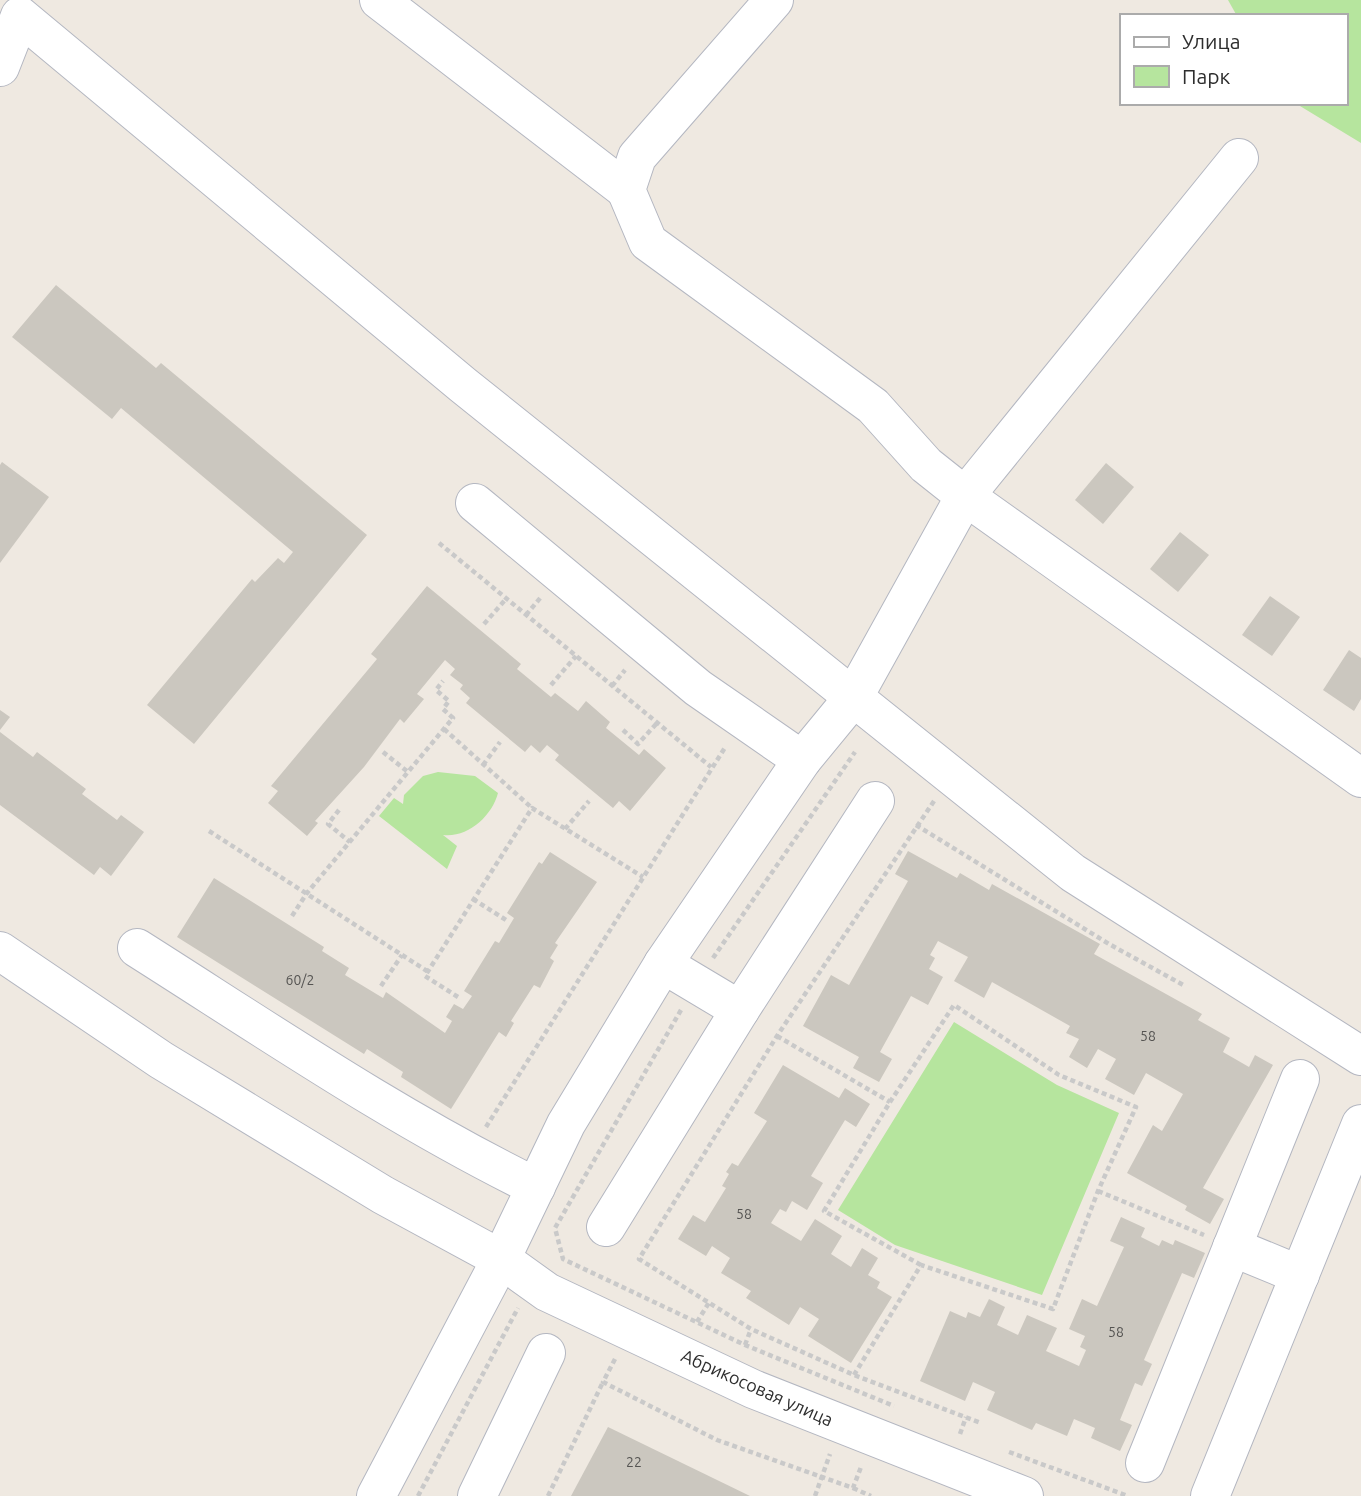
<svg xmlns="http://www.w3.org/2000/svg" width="1361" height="1496" font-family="Ubuntu,sans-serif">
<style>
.green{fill:#b6e59e}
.building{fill:#cbc7bf}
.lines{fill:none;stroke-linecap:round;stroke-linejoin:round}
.minor-casing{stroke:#b4b7c1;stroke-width:40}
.path{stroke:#c9c9c9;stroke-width:4.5;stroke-dasharray:5 3.5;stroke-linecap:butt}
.minor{stroke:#fff;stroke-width:38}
.labels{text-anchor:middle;stroke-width:5;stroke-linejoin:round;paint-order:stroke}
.number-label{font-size:14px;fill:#555452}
.street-label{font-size:18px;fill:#2e2e2e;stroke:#fff}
</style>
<rect width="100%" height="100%" fill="#efe9e1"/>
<g class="green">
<path d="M1228,0H1361V143L1295,103H1345V16H1237Z"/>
<path d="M438,772L475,776L498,793C492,816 468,838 443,835L457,846L447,869L379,816L394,798L403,804L404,795L423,776Z"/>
<path d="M954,1022L1057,1085L1119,1113L1042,1295L895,1245L838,1210Z"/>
</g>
<g class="building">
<path d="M56,285L156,368L161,363L367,535L194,744L147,705L252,579L255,582L278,558L284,563L293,552L121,408L112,419L12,337Z"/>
<path d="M2,462L49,497L0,563V465Z"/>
<path d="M1106,463L1134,487L1103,524L1075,500Z"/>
<path d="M1180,532L1209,555L1178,592L1150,569Z"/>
<path d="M427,586L521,664L517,669L551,697L555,693L578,711L586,701L610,722L606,728L639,755L644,749L666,768L630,811L619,801L613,808L555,760L559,755L547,745L540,753L531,745L525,752L466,703L470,698L460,689L463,685L450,675L455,669L445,660L417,694L424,699L404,723L400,719L364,767L315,821L318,823L307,836L268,803L278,791L271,786L377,659L371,654Z"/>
<path d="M1270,596L1300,617L1272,656L1242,635Z"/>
<path d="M1349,650L1361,658V699L1354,711L1323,690Z"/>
<path d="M0,710L10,717L0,730Z"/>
<path d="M0,732L33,757L37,752L86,789L82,794L117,820L121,815L144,832L111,876L100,867L94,875L0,805Z"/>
<path d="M908,851L957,878L960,873L989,890L992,884L1100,944L1094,954L1202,1014L1198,1020L1230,1038L1223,1052L1249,1067L1255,1055L1273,1065L1203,1188L1224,1199L1210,1224L1185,1210L1187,1206L1127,1173L1153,1125L1162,1131L1183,1094L1146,1073L1134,1095L1105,1079L1116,1059L1098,1049L1087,1068L1069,1057L1079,1039L1066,1033L1070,1026L992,982L984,998L954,981L968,957L938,941L930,955L935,958L929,969L943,977L928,1005L911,996L880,1052L892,1059L879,1082L853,1068L859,1057L803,1026L831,975L849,985L908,881L895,874Z"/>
<path d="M550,852L597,882L555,943L558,945L550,958L554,961L540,988L534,985L511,1021L514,1023L506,1037L499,1032L451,1109L401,1077L403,1072L367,1049L364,1054L177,937L214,878L324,947L322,951L349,968L345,975L383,998L386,992L445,1033L452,1021L446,1017L454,1004L463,1009L472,996L464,991L495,941L499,943L514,918L507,913L539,862L542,864Z"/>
<path d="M783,1065L839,1098L845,1088L870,1104L856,1127L845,1120L811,1176L823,1183L807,1210L792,1201L786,1212L780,1209L771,1223L801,1241L815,1219L842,1236L831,1254L851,1267L862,1248L878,1258L868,1275L880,1282L877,1288L892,1297L851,1363L808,1336L819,1319L800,1307L789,1325L746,1298L751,1291L721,1273L730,1258L712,1246L706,1256L678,1239L693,1215L705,1222L726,1188L722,1186L729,1174L726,1172L732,1163L738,1166L767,1121L754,1113Z"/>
<path d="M1121,1217L1145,1228L1141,1237L1159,1246L1162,1240L1173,1245L1175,1240L1205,1253L1194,1278L1182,1273L1144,1360L1152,1364L1142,1386L1135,1383L1120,1420L1132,1425L1120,1451L1091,1438L1095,1428L1074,1419L1067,1436L1036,1423L1032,1430L987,1410L995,1392L973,1382L965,1401L920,1381L950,1311L966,1318L968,1312L980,1317L989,1299L1005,1307L997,1325L1018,1335L1027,1315L1057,1328L1046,1351L1079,1366L1086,1350L1080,1347L1085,1336L1069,1329L1082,1299L1097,1306L1124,1247L1110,1241Z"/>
<path d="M608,1427L750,1496H571Z"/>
</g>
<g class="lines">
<defs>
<g id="minor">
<path d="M379,0L626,190"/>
<path d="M0,67L20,16L463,385L1073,873L1361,1056"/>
<path d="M1239,158L965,496L1361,778"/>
<path d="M475,503L698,688L802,760"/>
<path d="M137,948C268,1031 397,1119 536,1187"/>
<path d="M0,951L161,1060L383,1195L501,1259L547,1292L753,1389L1024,1496"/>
<path d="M663,964L740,1010"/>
<path d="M606,1227L740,1010L875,801"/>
<path d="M1232,1247L1300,1275"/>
<path d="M1145,1463L1300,1079"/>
<path d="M376,1496L501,1259L566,1124L663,964L802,760L853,698L965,496L926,465L873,406L648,242L626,190L637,157L774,0"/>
<path d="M477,1496L546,1353"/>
<path d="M1210,1496L1361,1124"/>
</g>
</defs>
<use href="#minor" class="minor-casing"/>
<g class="path">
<path d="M439,543L711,767"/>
<path d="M526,615L541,597"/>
<path d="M484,624L506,599"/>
<path d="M551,685L576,656"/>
<path d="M612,686L625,670"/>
<path d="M444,729L532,808"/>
<path d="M623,730L638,744L657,723"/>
<path d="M383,752L408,772"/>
<path d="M483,765L500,742"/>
<path d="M934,801L777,1036L639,1259L751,1329L854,1375L981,1423"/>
<path d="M339,810L328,824L350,842"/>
<path d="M916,825L1109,944L1185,986"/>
<path d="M565,829L589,801"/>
<path d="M209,831L427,971"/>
<path d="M473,899L506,920"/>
<path d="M292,916L307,893L453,718L443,709L449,701L436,690L443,681"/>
<path d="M713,958L855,752"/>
<path d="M381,986L402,955"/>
<path d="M458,997L425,976L532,808L643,877"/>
<path d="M681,1010L555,1228L563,1259L745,1345L894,1406"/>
<path d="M777,1036L890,1102"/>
<path d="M486,1127L726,746"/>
<path d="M1098,1191L1204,1235"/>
<path d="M697,1322L710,1301"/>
<path d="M745,1345L751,1329"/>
<path d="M615,1359L603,1382L717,1440L853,1488L861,1467"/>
<path d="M854,1375L921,1265L1053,1309L1098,1191L1136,1107L1059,1075L954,1005L890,1102L824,1211L921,1265"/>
<path d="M960,1434L966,1417"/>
<path d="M1009,1452L1128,1496"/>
<path d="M853,1488L871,1496"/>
<path d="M418,1496L518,1308"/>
<path d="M548,1496L603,1382"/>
<path d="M815,1496L830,1454"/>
</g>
<use href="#minor" class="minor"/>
</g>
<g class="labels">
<g class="number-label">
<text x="300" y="985">60/2</text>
<text x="1148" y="1041">58</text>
<text x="744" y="1219">58</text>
<text x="1116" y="1337">58</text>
<text x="634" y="1467">22</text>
</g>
<g class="street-label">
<text transform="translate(757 1388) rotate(24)" y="6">Абрикосовая улица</text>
</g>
</g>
<rect x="1120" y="14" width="228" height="91" fill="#ffffff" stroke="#ababab" stroke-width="2"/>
<rect x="1134" y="37" width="35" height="10" fill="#ffffff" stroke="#ababab" stroke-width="2"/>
<text x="1182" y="49" font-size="21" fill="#2e2e2e">Улица</text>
<rect x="1134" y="66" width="35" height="21" fill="#b6e59e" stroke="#ababab" stroke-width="2"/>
<text x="1182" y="84" font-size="21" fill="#2e2e2e">Парк</text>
</svg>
